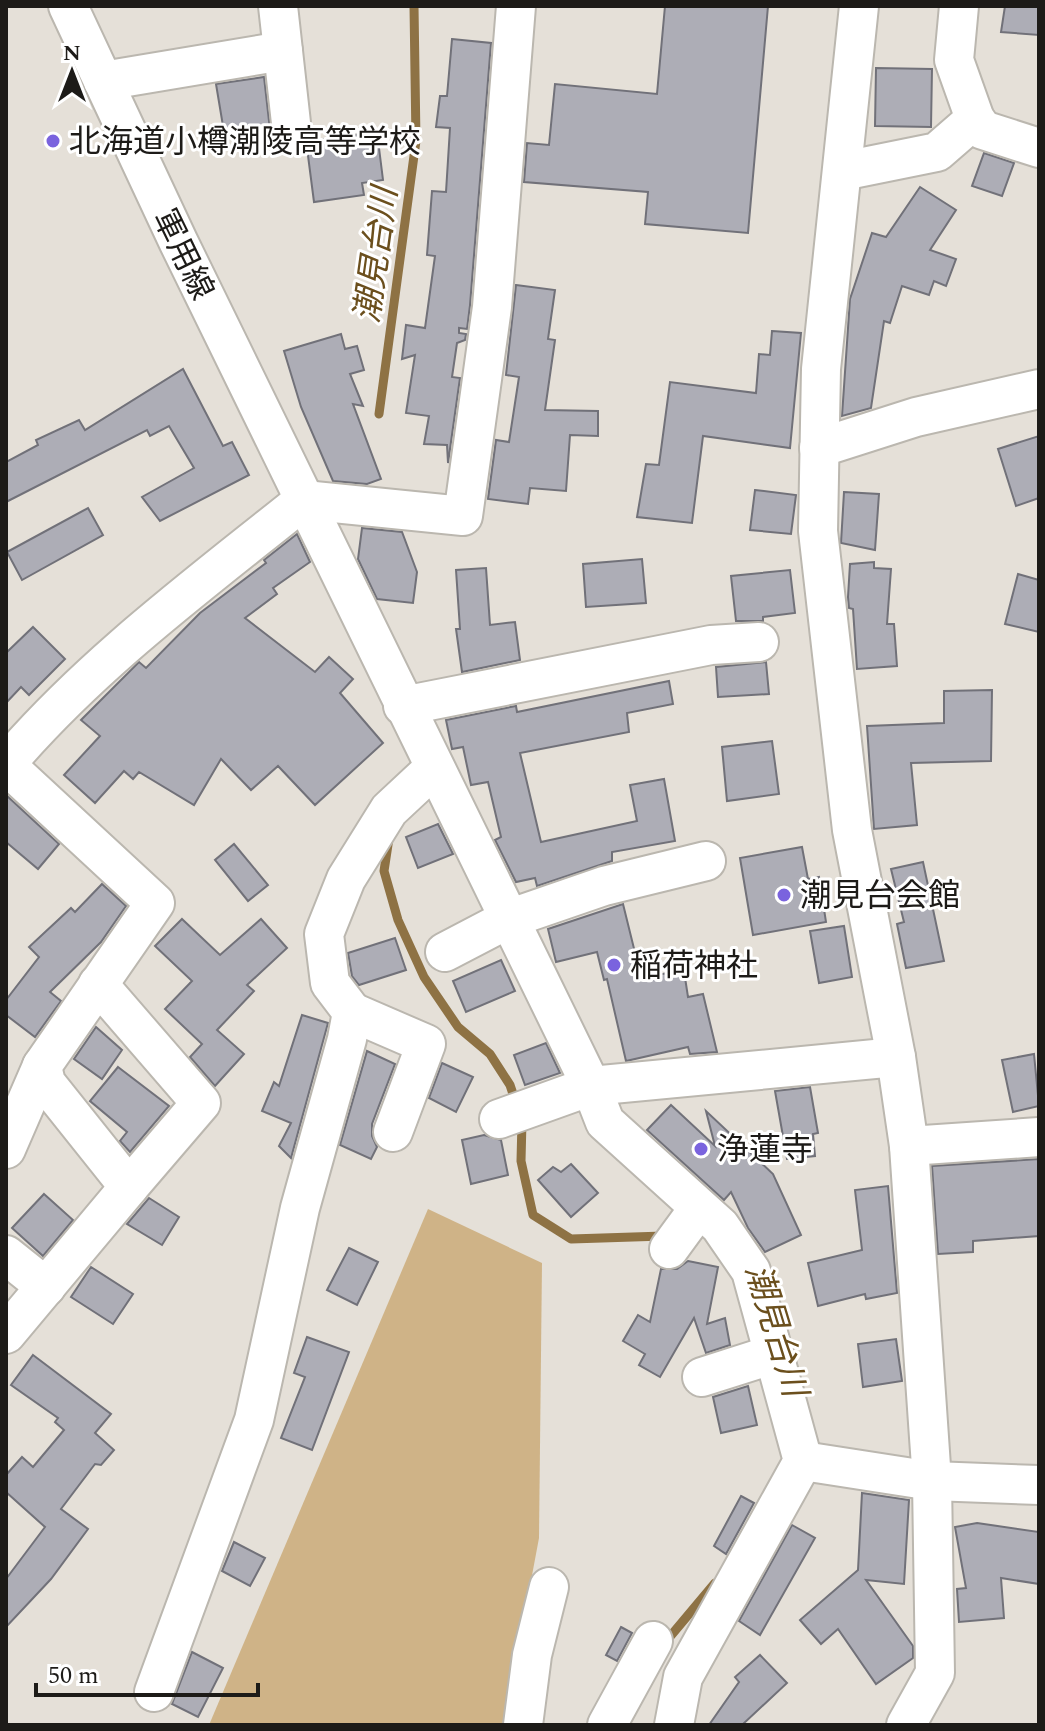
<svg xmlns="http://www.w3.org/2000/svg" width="1045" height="1731" font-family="Spectral,'Noto Sans JP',serif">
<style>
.green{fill:#cfb387}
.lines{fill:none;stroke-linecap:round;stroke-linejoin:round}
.stream{stroke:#8e7244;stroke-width:9}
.building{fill:#adadb6;stroke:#717179;stroke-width:2}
.minor-casing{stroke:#bbb7af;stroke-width:42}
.minor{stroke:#fff;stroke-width:38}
.poi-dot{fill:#7a63de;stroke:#fff;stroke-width:3}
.labels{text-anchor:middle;stroke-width:6;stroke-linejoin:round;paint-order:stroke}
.poi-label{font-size:32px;fill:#1d1b18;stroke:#fff;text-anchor:start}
.street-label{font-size:32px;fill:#1d1b18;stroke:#fff}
.water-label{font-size:34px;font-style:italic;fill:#6b4f1d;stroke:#fff}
</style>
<rect width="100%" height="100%" fill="#e5e0d8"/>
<path class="green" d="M428,1209L542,1263L539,1538L504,1725H209Z"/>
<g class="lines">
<g class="stream">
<path d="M379,414L416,141L414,6"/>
<path d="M389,838L384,871L398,920L424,977L458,1027L490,1054L510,1085L516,1103"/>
<path d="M522,1121L521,1161L533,1215L571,1239L664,1236"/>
<path d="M663,1645L715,1583"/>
</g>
</g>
<g class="building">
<path d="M665,6H768L748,233L645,224L648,192L524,182L527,143L549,145L555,84L657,94Z"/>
<path d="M1005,6H1039V35L1001,32Z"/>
<path d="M452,39L491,43L470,305L467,329L459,328V333L466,334L465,340L457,343L452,377L460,378L448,463L447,445L424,444L429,416L406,413L415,355L402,359L406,325L425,328L435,256L427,255L432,191L446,192L450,128L436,127L440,96H447Z"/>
<path d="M876,68L932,69L931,127L875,126Z"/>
<path d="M264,77L270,130L225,138L216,84Z"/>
<path d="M377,132L383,180L362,183L364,195L314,202L307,148L312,141Z"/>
<path d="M984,153L1014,163L1002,196L972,186Z"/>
<path d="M920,187L956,210L930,250L956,259L946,286L934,281L929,295L902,286L890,323L884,321L871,408L842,416L850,299L872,233L886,237Z"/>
<path d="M516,285L555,290L548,339L555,340L545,410L598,411V436L570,435L566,491L530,488L528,504L488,499L496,440L509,442L519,377L506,375Z"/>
<path d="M772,331L801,333L790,448L703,436L692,523L637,517L646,464L659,465L670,382L756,393L759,354L770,355Z"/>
<path d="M341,334L345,349L357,346L364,370L350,374L363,406L353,404L381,479L367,484L333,481L301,407L284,351Z"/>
<path d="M183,369L223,446L232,442L249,475L160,521L142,497L194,468L169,426L150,436L147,430L6,502V462L38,445L36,440L79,420L85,430Z"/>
<path d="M1039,436V498L1016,506L998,449Z"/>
<path d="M755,490L796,495L791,534L750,530Z"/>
<path d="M844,492L879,494L875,550L841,543Z"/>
<path d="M88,508L103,535L22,580L7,552Z"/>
<path d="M362,528L402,532L417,572L413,603L377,599L358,559Z"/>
<path d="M297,534L310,562L273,588L277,594L245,618L315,672L329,657L353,679L340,693L383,743L315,805L278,766L251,790L221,759L194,805L139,772L133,779L124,771L95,803L64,775L100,736L81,720L139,662L146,668L200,613L266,563L264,560Z"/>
<path d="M642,559L646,603L586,607L583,564Z"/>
<path d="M874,562V568L891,569L887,624H894L897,666L857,669L853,609L849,608L848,597L850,564Z"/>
<path d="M486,568L490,625L515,622L520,660L462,672L456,629H460L456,570Z"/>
<path d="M790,570L795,613L763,617V621H736L731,576Z"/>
<path d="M1018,574L1039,580V632L1005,624Z"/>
<path d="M33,627L65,659L29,695L21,687L6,703V653Z"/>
<path d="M766,662L769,694L718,697L716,667Z"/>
<path d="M669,681L673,704L627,713L629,732L520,753L541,842L637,821L630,785L664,779L675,841L612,852V861L537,886L535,878L516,882L495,840L501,837L488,782L471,785L463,747L452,749L446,720L516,706L517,712Z"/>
<path d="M992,690L991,761L911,763L917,825L874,829L867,726L944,723V691Z"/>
<path d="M772,741L779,794L727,801L722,747Z"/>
<path d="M6,795L59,844L38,869L6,842Z"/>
<path d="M438,824L453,854L418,868L406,837Z"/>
<path d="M234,844L268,885L248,901L215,860Z"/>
<path d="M802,847L808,879L819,877L826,922L753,935L740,858Z"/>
<path d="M923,862L944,961L906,968L897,924L904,922L891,869Z"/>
<path d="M102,884L126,906L101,942L50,992L61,1001L35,1037L6,1015V1000L39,957L29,947L71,908L75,912Z"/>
<path d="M623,904L641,977L684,971L688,997L703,994L717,1052L690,1054L688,1047L626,1061L607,979L604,980L597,952L556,962L548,929Z"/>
<path d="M182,919L220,955L261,919L287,948L247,985L254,991L217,1030L244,1054L215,1086L190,1057L202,1044L165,1009L192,981L155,946Z"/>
<path d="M844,926L852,977L819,983L810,931Z"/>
<path d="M395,938L406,970L359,985L352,976L348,953Z"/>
<path d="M501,960L515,991L466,1012L453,981Z"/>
<path d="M302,1015L328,1023L291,1158L279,1146L291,1123L262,1111L274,1082L279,1086Z"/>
<path d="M96,1027L122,1050L102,1079L74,1059Z"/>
<path d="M546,1043L560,1073L525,1085L514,1055Z"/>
<path d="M367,1051L395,1064L372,1124V1136L377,1147L371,1159L340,1145Z"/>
<path d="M1034,1054L1039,1106L1013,1112L1002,1060Z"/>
<path d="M442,1063L473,1077L456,1112L429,1098Z"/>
<path d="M118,1067L169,1106L130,1152L120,1141L127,1132L90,1101Z"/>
<path d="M810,1087L818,1133L813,1134L815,1156L787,1159L775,1091Z"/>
<path d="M671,1105L715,1146L706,1111L773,1174L801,1235L765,1252L748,1228L731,1192L724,1200L647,1130Z"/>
<path d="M484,1135L501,1140L508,1175L471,1184L462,1140Z"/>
<path d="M1039,1159V1236L973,1241V1252L938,1254L932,1166Z"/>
<path d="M571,1164L598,1193L571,1217L538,1180L553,1167L561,1172Z"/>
<path d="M888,1186L897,1293L866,1299L865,1294L818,1306L808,1263L862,1250L855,1190Z"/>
<path d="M44,1194L73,1220L43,1256L12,1228Z"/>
<path d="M149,1198L179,1217L162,1245L127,1224Z"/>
<path d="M349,1248L378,1262L357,1305L327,1290Z"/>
<path d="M688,1261L718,1267L707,1324L725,1318L730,1345L706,1353L694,1318L660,1377L639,1365L645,1354L623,1341L638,1315L650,1322L661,1269H677Z"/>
<path d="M91,1267L133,1294L113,1324L71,1297Z"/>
<path d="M307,1337L349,1352L312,1450L281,1438L305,1377L294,1373Z"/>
<path d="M896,1339L902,1381L863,1387L858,1344Z"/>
<path d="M33,1355L111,1414L95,1433L114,1450L101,1465L95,1464L61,1509L88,1529L51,1579L6,1627V1579L45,1527L6,1492V1475L22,1457L33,1467L64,1430L55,1422L58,1418L11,1385Z"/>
<path d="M748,1386L757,1425L721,1433L713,1397Z"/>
<path d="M862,1493L909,1500L904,1584L866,1580L913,1646V1658L876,1684L838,1629L821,1644L800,1620L858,1570Z"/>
<path d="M741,1496L754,1503L726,1554L714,1546Z"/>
<path d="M977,1523L1039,1532V1584L1001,1578L1004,1618L959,1622L957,1589L966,1588L955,1527Z"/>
<path d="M792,1525L815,1538L760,1635L739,1621Z"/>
<path d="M234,1542L265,1558L250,1586L222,1571Z"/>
<path d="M621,1627L632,1633L617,1661L606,1655Z"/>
<path d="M192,1652L223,1668L198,1717L172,1704Z"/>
<path d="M760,1655L787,1683L742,1725H709L739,1682L735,1677Z"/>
</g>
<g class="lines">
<defs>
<g id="minor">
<path d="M68,6L178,241L591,1086L605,1122L720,1226L751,1271L803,1461L683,1677L674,1725"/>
<path d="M278,6L292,132"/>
<path d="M859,6L821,369L818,531L852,830L896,1057L909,1146L932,1481L935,1673L906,1725"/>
<path d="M959,6L954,60L975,119L983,130L1039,148"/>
<path d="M103,81L283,51"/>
<path d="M843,171L937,152L975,119"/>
<path d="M819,448L916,417L1039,389"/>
<path d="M403,706L711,645L759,642"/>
<path d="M6,764C92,663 201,583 304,500L463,516L492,307L516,6"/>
<path d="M6,765L155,903L42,1066L46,1083L129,1187L6,1334"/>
<path d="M445,952L508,919L604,886L706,861"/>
<path d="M98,984L201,1103L129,1187"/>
<path d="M352,1012L426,1044L393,1132"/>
<path d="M499,1119L591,1086L896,1057"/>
<path d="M909,1146L1039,1137"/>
<path d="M6,1149L42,1066"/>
<path d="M669,1249L699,1208"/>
<path d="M6,1255L46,1287"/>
<path d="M702,1377L774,1354"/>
<path d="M803,1461L932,1481L1039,1485"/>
<path d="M154,1692L254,1420L300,1208L347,1039L352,1012L330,983L324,934L346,879L389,810L434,768"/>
<path d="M523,1725L532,1655L549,1587"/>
<path d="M607,1725L653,1641"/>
</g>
</defs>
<use href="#minor" class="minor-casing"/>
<use href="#minor" class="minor"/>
</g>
<g class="poi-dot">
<circle cx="53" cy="141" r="8"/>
<circle cx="784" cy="895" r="8"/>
<circle cx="614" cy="965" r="8"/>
<circle cx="701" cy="1149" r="8"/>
</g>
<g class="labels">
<g class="poi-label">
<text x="69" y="152">北海道小樽潮陵高等学校</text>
<text x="800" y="906">潮見台会館</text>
<text x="630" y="976">稲荷神社</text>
<text x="717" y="1160">浄蓮寺</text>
</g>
<g class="street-label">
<text transform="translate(184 254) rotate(64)" y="11">軍用線</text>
</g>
<g class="water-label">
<text transform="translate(375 255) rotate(-82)" y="12">潮見台川</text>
<text transform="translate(777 1330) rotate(73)" y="12">潮見台川</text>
</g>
</g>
<rect width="1045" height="1731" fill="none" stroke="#1d1b18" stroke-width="16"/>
<g transform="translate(72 72)" stroke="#ffffff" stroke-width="6" paint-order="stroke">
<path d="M0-6L14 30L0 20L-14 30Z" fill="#1d1b18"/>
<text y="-12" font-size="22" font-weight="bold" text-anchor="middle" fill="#1d1b18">N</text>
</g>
<path d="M36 1683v12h222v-12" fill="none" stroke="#1d1b18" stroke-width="4"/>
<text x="48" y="1683" font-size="24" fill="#1d1b18" stroke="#ffffff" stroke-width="6" paint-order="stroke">50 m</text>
</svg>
